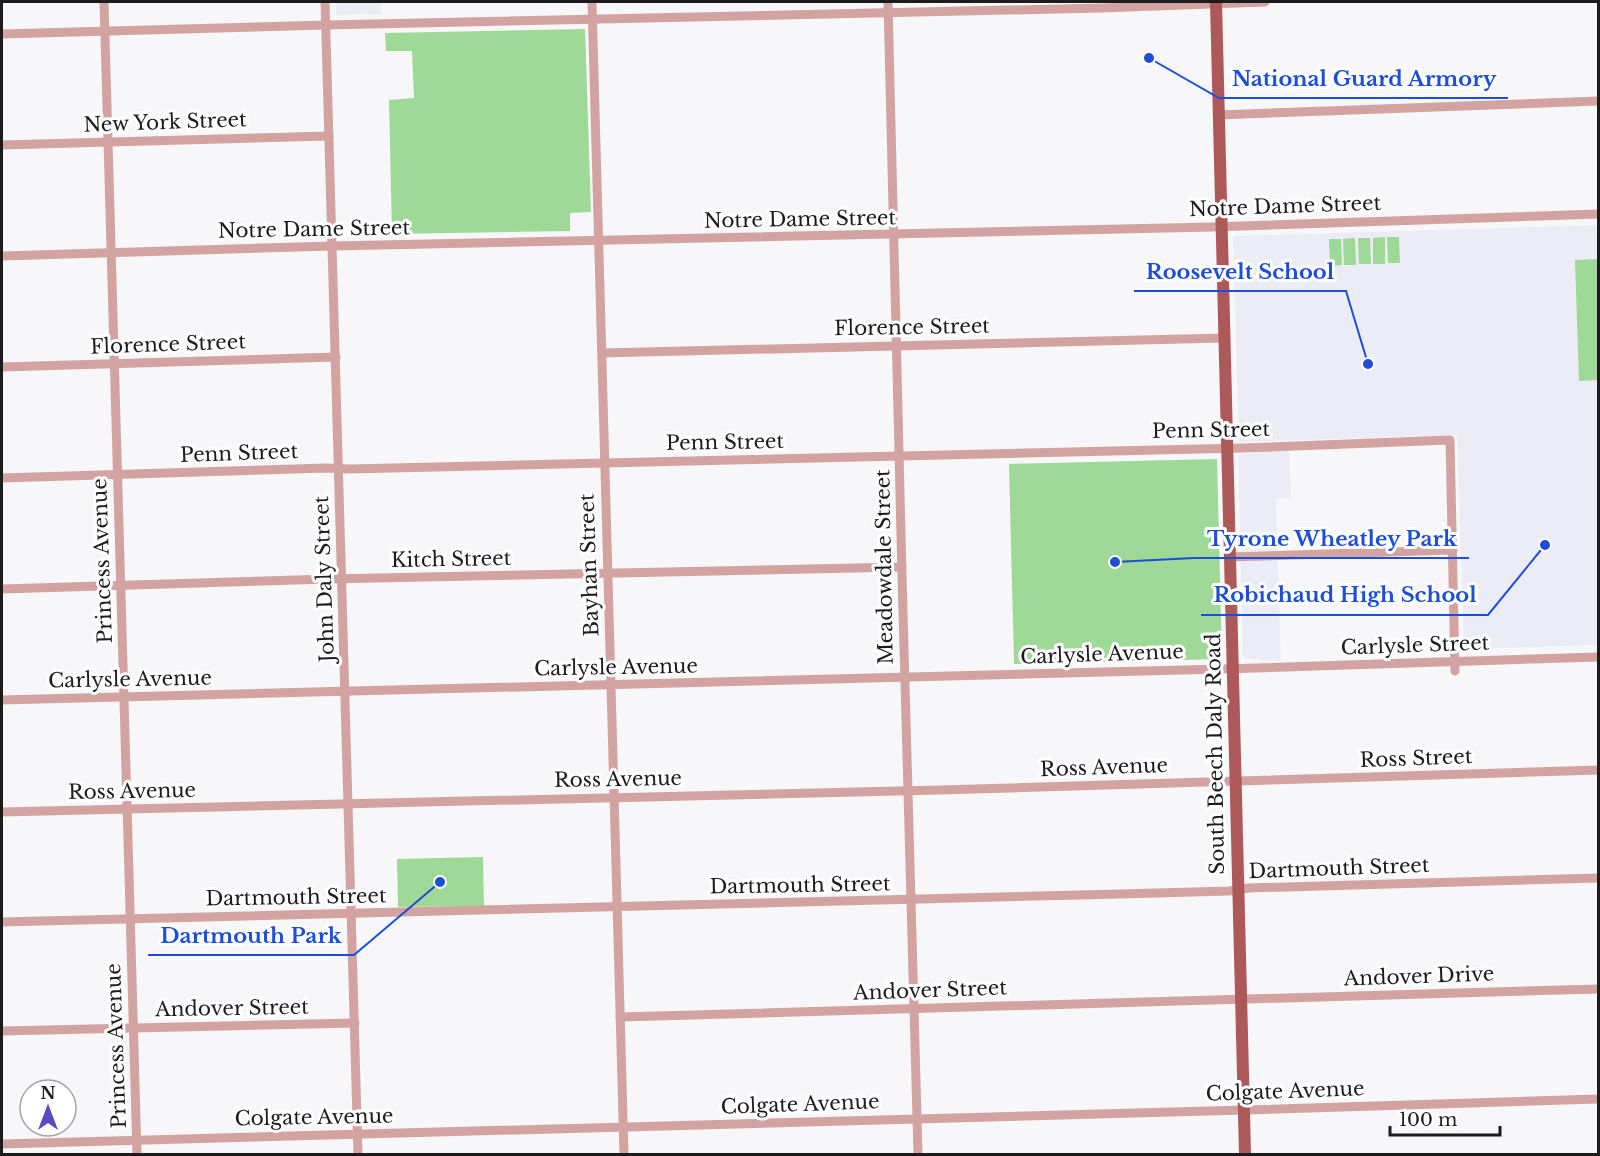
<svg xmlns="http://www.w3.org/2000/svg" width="1600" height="1156" font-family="'Libre Baskerville',serif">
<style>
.built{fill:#ececf7}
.green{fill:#9ed997}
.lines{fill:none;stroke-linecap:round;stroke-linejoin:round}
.minor{stroke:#d3a3a1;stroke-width:9}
.major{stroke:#ad595a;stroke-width:12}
.labels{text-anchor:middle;stroke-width:6;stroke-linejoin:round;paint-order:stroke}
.street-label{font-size:20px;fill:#1c1c1d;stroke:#fff}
.leader{fill:none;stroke:#1d4ed8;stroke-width:2}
.callout-dot{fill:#1d4ed8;stroke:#fff;stroke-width:2}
.callout-label{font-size:21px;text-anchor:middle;font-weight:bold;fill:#1d4ed8;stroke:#fff;stroke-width:6;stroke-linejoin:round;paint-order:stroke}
</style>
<rect width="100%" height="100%" fill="#f7f7fa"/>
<g class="built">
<path d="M336,2H381V14L336,15Z"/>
<path d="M1598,225V645L1464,649L1457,435L1239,442L1233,236Z"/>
<path d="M1289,449L1291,498L1276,499L1281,661L1243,658L1238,455Z"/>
</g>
<g class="green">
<path d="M585,29L591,212L570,213V231L392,234L389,100L414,98L412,51H386L385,33Z"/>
<path d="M1385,237V264H1373V238Z"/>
<path d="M1387,237H1399L1400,263H1388Z"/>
<path d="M1355,238L1356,265H1344L1343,239Z"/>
<path d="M1358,238H1370L1371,264H1359Z"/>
<path d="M1329,239H1341L1342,265L1330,266Z"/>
<path d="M1598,259V380L1579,381L1575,260Z"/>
<path d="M1217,459L1222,659L1014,664L1009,464Z"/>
<path d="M483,857L484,906L398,907L397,859Z"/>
</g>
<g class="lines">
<g class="minor">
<path d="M104,2L137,1154"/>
<path d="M325,2L358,1154"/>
<path d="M592,2L624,1154"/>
<path d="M888,2L902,575L918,1154"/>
<path d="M2,34L326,25L1102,8L1265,2"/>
<path d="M1218,115L1598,101"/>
<path d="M2,145L329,136"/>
<path d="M2,256L332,246L1212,227L1598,214"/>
<path d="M602,353L1224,338"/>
<path d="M2,367L336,357"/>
<path d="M2,478L326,468L350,469L1243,448L1450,440L1455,671"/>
<path d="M1229,557L1453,550"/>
<path d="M2,589L329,579L902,567"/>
<path d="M2,700L1223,669L1598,657"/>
<path d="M2,812L940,790L1598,770"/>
<path d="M2,922L1120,894L1229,891L1249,888L1598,878"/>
<path d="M620,1017L1598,989"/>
<path d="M2,1031L355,1023"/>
<path d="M2,1144L1244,1110L1598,1099"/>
</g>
<path class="major" d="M1216,2L1245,1154"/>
</g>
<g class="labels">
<g class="street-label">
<text transform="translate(165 122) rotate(-2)" y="7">New York Street</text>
<text transform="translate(1285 206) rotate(-2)" y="7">Notre Dame Street</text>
<text transform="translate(800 219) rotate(-1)" y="7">Notre Dame Street</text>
<text transform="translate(314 229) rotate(-1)" y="7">Notre Dame Street</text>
<text transform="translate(912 327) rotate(-1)" y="7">Florence Street</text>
<text transform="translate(168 344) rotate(-2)" y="7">Florence Street</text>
<text transform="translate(1211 430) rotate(-1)" y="7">Penn Street</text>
<text transform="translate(725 442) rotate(-1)" y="7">Penn Street</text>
<text transform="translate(239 453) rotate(-2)" y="7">Penn Street</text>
<text transform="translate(451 559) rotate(-1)" y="7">Kitch Street</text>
<text transform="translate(102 561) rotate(-92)" y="7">Princess Avenue</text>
<text transform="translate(589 565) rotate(-92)" y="7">Bayhan Street</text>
<text transform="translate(884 567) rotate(-91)" y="7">Meadowdale Street</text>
<text transform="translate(324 579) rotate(-92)" y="7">John Daly Street</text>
<text transform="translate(1415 645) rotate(-2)" y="7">Carlysle Street</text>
<text transform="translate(1102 654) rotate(-2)" y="7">Carlysle Avenue</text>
<text transform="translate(616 667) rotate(-1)" y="7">Carlysle Avenue</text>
<text transform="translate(130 679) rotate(-1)" y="7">Carlysle Avenue</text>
<text transform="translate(1215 754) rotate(-91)" y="7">South Beech Daly Road</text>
<text transform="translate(1416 758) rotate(-2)" y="7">Ross Street</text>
<text transform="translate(1104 767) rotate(-2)" y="7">Ross Avenue</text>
<text transform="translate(618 779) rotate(-1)" y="7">Ross Avenue</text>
<text transform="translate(132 791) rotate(-1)" y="7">Ross Avenue</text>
<text transform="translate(1339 868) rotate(-2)" y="7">Dartmouth Street</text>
<text transform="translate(800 885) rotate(-1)" y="7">Dartmouth Street</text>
<text transform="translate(296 897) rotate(-1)" y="7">Dartmouth Street</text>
<text transform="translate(1419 976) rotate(-2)" y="7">Andover Drive</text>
<text transform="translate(930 990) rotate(-2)" y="7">Andover Street</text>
<text transform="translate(232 1008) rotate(-1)" y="7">Andover Street</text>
<text transform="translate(116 1046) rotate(-92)" y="7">Princess Avenue</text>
<text transform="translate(1285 1091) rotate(-2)" y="7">Colgate Avenue</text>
<text transform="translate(800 1104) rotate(-2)" y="7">Colgate Avenue</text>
<text transform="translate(314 1117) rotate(-1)" y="7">Colgate Avenue</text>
</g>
</g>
<path class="leader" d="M1149 58L1219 98H1508M1368 364L1346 291H1134M1115 562L1194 558H1469M1545 545L1488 615H1201M440 882L354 955H148"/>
<g class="callout-dot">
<circle cx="1149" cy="58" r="6"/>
<circle cx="1368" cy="364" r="6"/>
<circle cx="1115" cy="562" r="6"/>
<circle cx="1545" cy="545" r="6"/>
<circle cx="440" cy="882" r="6"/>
</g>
<g class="callout-label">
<text x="1364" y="86">National Guard Armory</text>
<text x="1240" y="279">Roosevelt School</text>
<text x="1332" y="546">Tyrone Wheatley Park</text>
<text x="1345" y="602">Robichaud High School</text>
<text x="251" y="943">Dartmouth Park</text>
</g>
<rect width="1600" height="1156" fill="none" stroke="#1c1c1d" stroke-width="6"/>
<g transform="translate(48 1108)"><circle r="28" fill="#ffffff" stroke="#a4a4a5" stroke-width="1.5"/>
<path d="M0-4.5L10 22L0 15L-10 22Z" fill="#574bc3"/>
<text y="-9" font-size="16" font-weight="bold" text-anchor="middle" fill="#1c1c1d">N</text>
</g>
<path d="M1390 1126v9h110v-9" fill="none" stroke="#1c1c1d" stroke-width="3"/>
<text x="1399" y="1126" font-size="18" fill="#1c1c1d" stroke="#ffffff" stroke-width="4.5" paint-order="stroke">100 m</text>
</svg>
